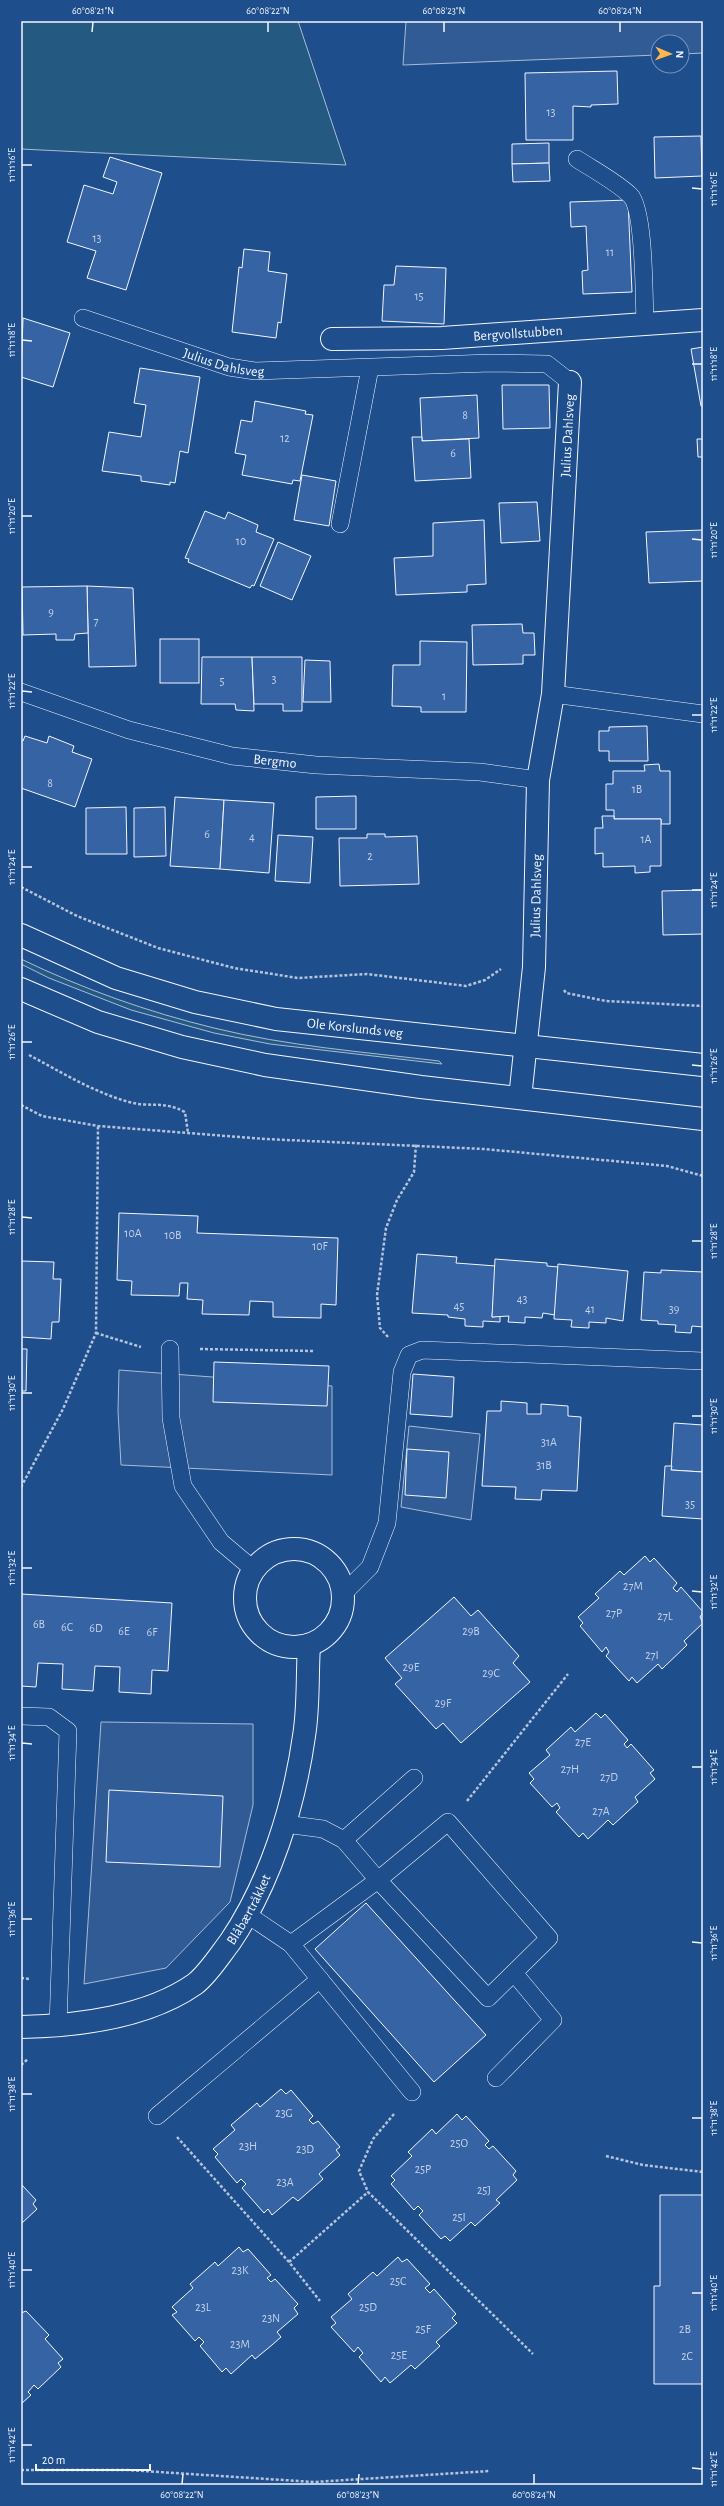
<svg xmlns="http://www.w3.org/2000/svg" width="724" height="2506" font-family="'Alegreya Sans',sans-serif">
<style>
.green{fill:#245a82;stroke:#a8bbd7}
.parking{fill:#305b95;stroke:#a8bbd7}
.building{fill:#3563a3;stroke:#f2f6ff}
.lines{fill:none;stroke-linecap:round;stroke-linejoin:round}
.lane-casing{stroke:#f2f6ff;stroke-width:18}
.street-casing{stroke:#f2f6ff;stroke-width:24}
.secondary-casing{stroke:#f2f6ff;stroke-width:24}
.path{stroke:#b3c4dc;stroke-width:2.5;stroke-dasharray:3 2;stroke-linecap:butt}
.lane{stroke:#1f4e8c;stroke-width:17}
.street{stroke:#1f4e8c;stroke-width:22}
.secondary{stroke:#1f4e8c;stroke-width:22}
.ticks{fill:none;stroke:#f2f6ff;stroke-width:1.5}
.labels{text-anchor:middle;stroke-width:3;stroke-linejoin:round;paint-order:stroke}
.number-label{font-size:12px;fill:#c3d1e8}
.street-label{font-size:14px;fill:#f2f6ff;stroke:#1f4e8c}
.neatline{fill:none;stroke:#f2f6ff;stroke-width:1.5}
.ticks-label{font-size:10px;text-anchor:middle;fill:#f2f6ff}
</style>
<rect width="100%" height="100%" fill="#1f4e8c"/>
<g class="green">
<path d="M21,21H298L346,165L21,149Z"/>
<path d="M21,959C83,989 148,1012 214,1028C287,1046 364,1052 439,1061L442,1064L270,1044L214,1033L131,1010L49,978L21,964Z"/>
</g>
<g class="parking">
<path d="M406,21H703V53L682,54V42H658V55L403,65Z"/>
<path d="M119,1370L332,1386V1475L121,1465L118,1411Z"/>
<path d="M409,1426L480,1434L471,1520L401,1507Z"/>
<path d="M101,1722L253,1724V1805L230,1902L166,1968L84,1984Z"/>
</g>
<g class="building">
<path d="M617,71L618,104L591,105V107L573,106V140H526L525,73Z"/>
<path d="M701,136L702,176L655,178L654,137Z"/>
<path d="M549,143V163L512,164V144Z"/>
<path d="M110,157L162,173L126,290L87,278L96,251L67,242L84,185L113,194L117,182L103,177Z"/>
<path d="M549,163L550,181L513,182L512,164Z"/>
<path d="M628,200L632,292L583,294L582,271L588,270L586,226L571,227L570,202Z"/>
<path d="M244,249L270,252L268,271L287,274L281,323L278,322L276,338L232,332L239,267L242,268Z"/>
<path d="M396,266L446,268L444,324L382,321L384,285H394Z"/>
<path d="M23,318L70,333L53,387L21,377Z"/>
<path d="M703,347V406H701L691,349Z"/>
<path d="M140,368L200,377L188,453L180,451L175,483L170,482V485L141,481V476L102,471L109,432L141,437L146,405L134,403Z"/>
<path d="M502,385H549L550,428L503,429Z"/>
<path d="M477,395L479,438L422,441L420,398Z"/>
<path d="M255,401L306,411L305,414L313,415L300,481L293,480L292,484L242,475L246,455L235,453L241,420L252,422Z"/>
<path d="M412,437H422V441L469,439L471,478L415,481Z"/>
<path d="M697,439H703V457H698Z"/>
<path d="M302,475L336,481L329,526L294,520Z"/>
<path d="M537,502L540,541L501,543L499,503Z"/>
<path d="M205,511L225,519L228,512L258,525L256,532L274,539L254,586L252,585L250,588L188,562L189,559L185,558Z"/>
<path d="M484,520L486,584L467,585V592L396,595L394,558L433,556V523Z"/>
<path d="M703,530V581L649,583L646,532Z"/>
<path d="M278,542L311,556L292,600L260,586Z"/>
<path d="M87,586L133,588L136,666L89,667Z"/>
<path d="M87,586L88,633L75,634L74,640H56V634L23,635L22,587Z"/>
<path d="M522,624L523,633H534L535,655H523V664L473,665L472,625Z"/>
<rect x="160" y="639" width="39" height="44"/>
<path d="M420,641L467,642L466,712H421V707L392,706L393,665H420Z"/>
<path d="M202,657H252L254,711L236,710L235,704H201Z"/>
<path d="M252,657H302V711H283V704H254Z"/>
<path d="M305,660L330,661L331,702H303Z"/>
<path d="M647,726L648,761H609V751H599V731H609V727Z"/>
<path d="M25,736L47,743L49,736L74,746L72,752L92,759L75,807L21,788V740L23,741Z"/>
<path d="M659,764L660,771H670V824H661V819H614V810H606V784H613V771H645L644,765Z"/>
<path d="M356,796V829H316V797Z"/>
<path d="M175,797L224,800L220,869L170,866Z"/>
<path d="M224,800L274,803L269,873L220,869Z"/>
<path d="M126,807L127,854H86V808Z"/>
<path d="M165,807L166,856L134,857V808Z"/>
<path d="M602,816H614V819H661V866H650V872L635,873V866L603,867V853L595,854V828H603Z"/>
<path d="M367,834H385V837L417,836L419,884L340,886L339,838H367Z"/>
<path d="M278,835L313,837L310,883L275,881Z"/>
<path d="M703,890V934L663,935L662,891Z"/>
<path d="M119,1213L198,1216L197,1233L338,1238L336,1305L321,1304V1318L273,1317V1302L250,1301L249,1315L202,1314L203,1300L187,1299L188,1283H180L179,1296L131,1295L132,1281L117,1280Z"/>
<path d="M417,1254L457,1257L456,1263L496,1266L492,1317L500,1316V1322L483,1321V1327L465,1326V1319L448,1317V1315L412,1313Z"/>
<path d="M495,1259L547,1263V1266L558,1267L555,1315L543,1313L542,1318L525,1317V1323L508,1322L509,1316L492,1317Z"/>
<path d="M21,1261L54,1262L53,1279H61L59,1322H52L51,1339L21,1337Z"/>
<path d="M558,1264L628,1271L623,1321L606,1318V1323L589,1322V1328L571,1327L572,1320L554,1319Z"/>
<path d="M661,1270L703,1272V1327L692,1326L691,1333L675,1332L676,1325L658,1324V1321L641,1320L644,1272L661,1273Z"/>
<path d="M21,1349H27L26,1391H21Z"/>
<path d="M214,1362L329,1366L327,1406L213,1402Z"/>
<path d="M413,1374L454,1377L452,1417L410,1414Z"/>
<path d="M501,1401L527,1403V1414H541V1404L568,1406V1416L581,1417L577,1491L542,1490L541,1500L515,1499L516,1487L482,1486L487,1411H501Z"/>
<path d="M674,1423L703,1425V1472L671,1470Z"/>
<path d="M407,1449L449,1452L446,1498L405,1495Z"/>
<path d="M665,1466H672L671,1470L703,1472V1519L662,1516Z"/>
<path d="M645,1556L650,1562L654,1558L677,1583L673,1588L677,1592L681,1587L703,1612L700,1617L703,1623L684,1641L687,1645L662,1669L658,1664L637,1683L632,1677L629,1681L606,1656L609,1652L606,1647L602,1652L580,1626L583,1623L578,1617L599,1598L595,1594L620,1571L624,1575Z"/>
<path d="M21,1594L172,1603L168,1671L152,1670L151,1694L119,1692L120,1667L95,1666L93,1691L62,1689L63,1664L38,1663L36,1687L21,1686Z"/>
<path d="M454,1597L471,1616L478,1610L519,1656L513,1663L530,1682L461,1743L443,1723L436,1729L395,1684L402,1678L385,1658Z"/>
<path d="M596,1713L601,1718L605,1714L628,1740L624,1744L627,1748L631,1744L654,1770L650,1773L655,1779L635,1797L638,1802L613,1825L608,1820L588,1839L583,1833L579,1837L556,1812L560,1808L557,1803L552,1807L530,1783L534,1779L529,1773L550,1755L546,1750L571,1727L575,1732Z"/>
<path d="M109,1790L223,1796L220,1867L106,1862Z"/>
<path d="M366,1903L486,2035L434,2082L315,1949Z"/>
<path d="M281,2089L286,2094L291,2090L313,2116L309,2120L313,2124L318,2121L340,2147L336,2150L340,2155L319,2174L323,2179L298,2201L293,2197L272,2215L268,2209L264,2213L242,2188L246,2184L241,2179L237,2183L215,2157L218,2154L213,2149L235,2130L231,2125L257,2103L260,2107Z"/>
<path d="M457,2114L462,2120L466,2116L489,2141L485,2145L489,2149L493,2146L516,2171L513,2175L517,2180L496,2200L500,2203L475,2226L471,2222L450,2241L445,2236L441,2239L419,2215L423,2211L418,2206L414,2210L391,2184L395,2180L391,2176L412,2156L408,2152L432,2129L436,2134Z"/>
<path d="M21,2184L36,2200L33,2204L37,2209L21,2224Z"/>
<path d="M660,2195H703V2384H654V2286H660Z"/>
<path d="M239,2247L243,2252L248,2249L271,2275L267,2278L271,2282L275,2279L298,2304L294,2308L298,2314L277,2332L281,2337L272,2345L255,2359L252,2355L231,2374L226,2368L222,2372L200,2346L204,2342L199,2337L195,2341L172,2315L177,2312L172,2307L193,2288L190,2284L215,2262L218,2266Z"/>
<path d="M398,2257L402,2262L407,2259L430,2284L425,2288L430,2293L434,2289L456,2314L452,2318L457,2323L436,2342L440,2346L415,2369L411,2365L390,2383L385,2377L381,2382L359,2357L363,2353L358,2347L354,2352L331,2327L336,2323L331,2317L352,2299L348,2294L373,2272L377,2276Z"/>
<path d="M26,2311L49,2335L45,2339L63,2359L58,2363L61,2367L38,2389L34,2385L28,2392L31,2395L21,2404V2313Z"/>
</g>
<g class="lines">
<defs>
<g id="lane">
<path d="M577,159C594,170 615,181 630,195C645,209 644,301 645,325"/>
<path id="s1" d="M83,318L229,367L255,371L491,363L547,364L570,382"/>
<path d="M340,524L370,368"/>
<path id="s2" d="M21,692L129,730L232,756L316,765L480,772L538,780"/>
<path d="M553,694L703,714"/>
<path d="M170,1349L171,1418L183,1486L221,1542L253,1569"/>
<path d="M344,1593L370,1567L387,1523L402,1372L409,1355L422,1350L703,1361"/>
<path d="M21,1716L49,1717L68,1731L58,2026"/>
<path d="M285,1824L323,1829L344,1840L378,1880L488,1998L549,1938L448,1822L378,1880L291,1944"/>
<path d="M344,1840L414,1778"/>
<path d="M248,1915L291,1944L412,2092"/>
<path d="M496,2078L553,2020L514,1973"/>
<path d="M157,2116L320,1979"/>
</g>
<g id="street">
<path id="s3" d="M332,339L442,338L703,320"/>
<path id="s4" d="M520,1098L534,967L538,780L553,694L570,382"/>
<circle cx="294" cy="1598" r="49"/>
<path id="s5" d="M21,2027C77,2026 148,2017 195,1984C208,1974 220,1955 230,1942C270,1883 294,1807 304,1736C309,1706 307,1675 309,1645"/>
</g>
<g id="secondary">
<path id="s6" d="M21,935L116,978L195,1002L276,1019L703,1065"/>
<path d="M21,989L98,1022L182,1047L265,1065L421,1087L703,1119"/>
</g>
</defs>
<use href="#lane" class="lane-casing"/>
<use href="#street" class="street-casing"/>
<use href="#secondary" class="secondary-casing"/>
<g class="path">
<path d="M21,887L77,916L158,948L234,968L298,978L367,974L466,986L485,980L501,969"/>
<path d="M564,990L566,993L606,1001L703,1006"/>
<path d="M29,1055C61,1072 93,1092 129,1102C150,1108 162,1100 185,1112L188,1133"/>
<path d="M21,1105L42,1116L98,1126L265,1139L484,1149L667,1166L703,1176"/>
<path d="M96,1333L141,1347"/>
<path d="M388,1337L380,1328L377,1295L386,1228L397,1200L414,1172L416,1144"/>
<path d="M200,1349L315,1351"/>
<path d="M21,1487L63,1409L96,1333L98,1126"/>
<path d="M467,1801L568,1674"/>
<path d="M21,1978L30,1979"/>
<path d="M21,2065L28,2059"/>
<path d="M394,2114L373,2139L359,2171L368,2192L533,2354"/>
<path d="M177,2137L289,2262L320,2301"/>
<path d="M606,2156L643,2165L703,2172"/>
<path d="M289,2262L368,2192"/>
<path d="M21,2470H128L314,2482L490,2471"/>
</g>
<use href="#lane" class="lane"/>
<use href="#street" class="street"/>
<use href="#secondary" class="secondary"/>
</g>
<path class="ticks" d="M92,32L93,22M268,32V22M444,32V22M620,32V22M22,165H32M692,188L702,189M22,340L32,341M692,364H702M22,516H32M692,539L702,540M22,691L32,692M692,715H702M22,867H32M692,890H702M22,1042H32M692,1065L702,1066M22,1217L32,1218M692,1241H702M22,1393H32M692,1416H702M22,1568H32M692,1591L702,1592M22,1743L32,1744M692,1767H702M22,1919H32M692,1942L702,1943M22,2094H32M692,2118H702M22,2270H32M692,2293H702M22,2445H32M692,2468L702,2469M182,2484L183,2474M358,2484L359,2474M534,2484V2474"/>
<g class="labels">
<g class="number-label">
<text x="551" y="116">13</text>
<text x="97" y="242">13</text>
<text x="610" y="256">11</text>
<text x="419" y="300">15</text>
<text x="465" y="419">8</text>
<text x="285" y="442">12</text>
<text x="453" y="457">6</text>
<text x="241" y="545">10</text>
<text x="51" y="616">9</text>
<text x="96" y="625">7</text>
<text x="274" y="683">3</text>
<text x="222" y="685">5</text>
<text x="444" y="700">1</text>
<text x="50" y="787">8</text>
<text x="637" y="793">1B</text>
<text x="207" y="838">6</text>
<text x="252" y="841">4</text>
<text x="646" y="843">1A</text>
<text x="370" y="860">2</text>
<text x="133" y="1237">10A</text>
<text x="173" y="1239">10B</text>
<text x="320" y="1250">10F</text>
<text x="522" y="1303">43</text>
<text x="459" y="1310">45</text>
<text x="590" y="1313">41</text>
<text x="674" y="1313">39</text>
<text x="549" y="1446">31A</text>
<text x="544" y="1469">31B</text>
<text x="690" y="1508">35</text>
<text x="633" y="1590">27M</text>
<text x="614" y="1617">27P</text>
<text x="665" y="1620">27L</text>
<text x="39" y="1628">6B</text>
<text x="67" y="1631">6C</text>
<text x="96" y="1632">6D</text>
<text x="124" y="1635">6E</text>
<text x="471" y="1635">29B</text>
<text x="152" y="1636">6F</text>
<text x="652" y="1659">27I</text>
<text x="411" y="1671">29E</text>
<text x="491" y="1677">29C</text>
<text x="443" y="1707">29F</text>
<text x="583" y="1746">27E</text>
<text x="570" y="1773">27H</text>
<text x="609" y="1781">27D</text>
<text x="601" y="1815">27A</text>
<text x="284" y="2117">23G</text>
<text x="459" y="2147">25O</text>
<text x="248" y="2150">23H</text>
<text x="305" y="2153">23D</text>
<text x="423" y="2173">25P</text>
<text x="285" y="2186">23A</text>
<text x="484" y="2194">25J</text>
<text x="459" y="2221">25I</text>
<text x="240" y="2274">23K</text>
<text x="398" y="2285">25C</text>
<text x="203" y="2311">23L</text>
<text x="368" y="2311">25D</text>
<text x="271" y="2322">23N</text>
<text x="423" y="2333">25F</text>
<text x="685" y="2333">2B</text>
<text x="240" y="2348">23M</text>
<text x="399" y="2359">25E</text>
<text x="687" y="2360">2C</text>
</g>
<g class="street-label">
<text dy="5" stroke="none"><textPath href="#s3" startOffset="186">Bergvollstubben</textPath></text>
<text dy="5" stroke="none"><textPath href="#s1" startOffset="148">Julius Dahlsveg</textPath></text>
<text dy="5" stroke="none"><textPath href="#s4" startOffset="665">Julius Dahlsveg</textPath></text>
<text dy="5" stroke="none"><textPath href="#s2" startOffset="264">Bergmo</textPath></text>
<text dy="5" stroke="none"><textPath href="#s4" startOffset="203">Julius Dahlsveg</textPath></text>
<text dy="5" stroke="none"><textPath href="#s6" startOffset="349">Ole Korslunds veg</textPath></text>
<text dy="5" stroke="none"><textPath href="#s5" startOffset="274">Blåbærtråkket</textPath></text>
</g>
</g>
<rect width="724" height="2506" fill="none" stroke="#1f4e8c" stroke-width="44"/>
<g transform="translate(670 54) rotate(92)"><circle r="19" fill="#1f4e8c" stroke="#7391ba"/>
<path d="M0-3L7 15L0 10L-7 15Z" fill="#ffb74d"/>
<text y="-6" font-size="11" font-weight="bold" text-anchor="middle" fill="#f2f6ff">N</text>
</g>
<path d="M36 2464v6h114v-6" fill="none" stroke="#f2f6ff" stroke-width="2"/>
<text x="42" y="2464" font-size="12" fill="#f2f6ff" stroke="#1f4e8c" stroke-width="3" paint-order="stroke">20 m</text>
<rect x="22" y="22" width="680" height="2462" class="neatline"/>
<g class="ticks-label">
<text x="93" y="14">60°08'21"N</text>
<text x="268" y="14">60°08'22"N</text>
<text x="444" y="14">60°08'23"N</text>
<text x="620" y="14">60°08'24"N</text>
<text transform="translate(11 165) rotate(-90)" y="4">11°11'16"E</text>
<text transform="translate(713 189) rotate(-90)" y="4">11°11'16"E</text>
<text transform="translate(11 340) rotate(-90)" y="4">11°11'18"E</text>
<text transform="translate(713 364) rotate(-90)" y="4">11°11'18"E</text>
<text transform="translate(11 516) rotate(-90)" y="4">11°11'20"E</text>
<text transform="translate(713 540) rotate(-90)" y="4">11°11'20"E</text>
<text transform="translate(11 691) rotate(-90)" y="4">11°11'22"E</text>
<text transform="translate(713 715) rotate(-90)" y="4">11°11'22"E</text>
<text transform="translate(11 867) rotate(-90)" y="4">11°11'24"E</text>
<text transform="translate(713 890) rotate(-90)" y="4">11°11'24"E</text>
<text transform="translate(11 1042) rotate(-90)" y="4">11°11'26"E</text>
<text transform="translate(713 1066) rotate(-90)" y="4">11°11'26"E</text>
<text transform="translate(11 1217) rotate(-90)" y="4">11°11'28"E</text>
<text transform="translate(713 1241) rotate(-90)" y="4">11°11'28"E</text>
<text transform="translate(11 1393) rotate(-90)" y="4">11°11'30"E</text>
<text transform="translate(713 1416) rotate(-90)" y="4">11°11'30"E</text>
<text transform="translate(11 1568) rotate(-90)" y="4">11°11'32"E</text>
<text transform="translate(713 1592) rotate(-90)" y="4">11°11'32"E</text>
<text transform="translate(11 1743) rotate(-90)" y="4">11°11'34"E</text>
<text transform="translate(713 1767) rotate(-90)" y="4">11°11'34"E</text>
<text transform="translate(11 1919) rotate(-90)" y="4">11°11'36"E</text>
<text transform="translate(713 1943) rotate(-90)" y="4">11°11'36"E</text>
<text transform="translate(11 2094) rotate(-90)" y="4">11°11'38"E</text>
<text transform="translate(713 2118) rotate(-90)" y="4">11°11'38"E</text>
<text transform="translate(11 2270) rotate(-90)" y="4">11°11'40"E</text>
<text transform="translate(713 2293) rotate(-90)" y="4">11°11'40"E</text>
<text transform="translate(11 2445) rotate(-90)" y="4">11°11'42"E</text>
<text transform="translate(713 2469) rotate(-90)" y="4">11°11'42"E</text>
<text x="182" y="2498">60°08'22"N</text>
<text x="358" y="2498">60°08'23"N</text>
<text x="534" y="2498">60°08'24"N</text>
</g>
</svg>
